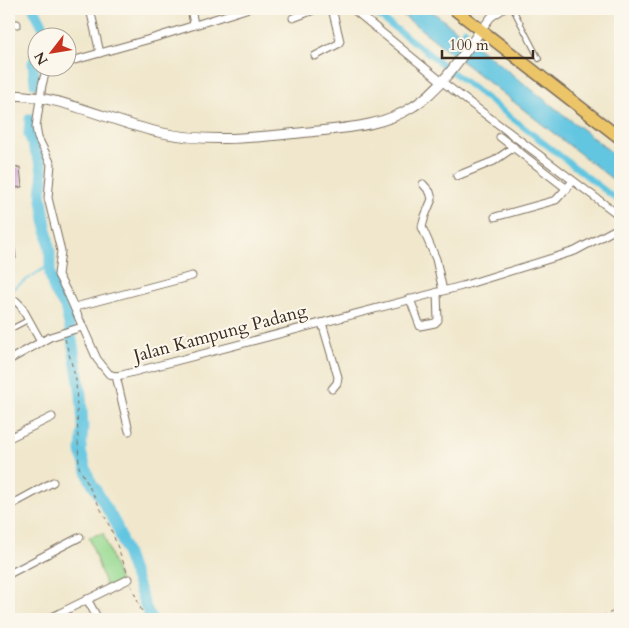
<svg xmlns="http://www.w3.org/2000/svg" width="629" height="628" font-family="Cardo,serif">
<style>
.green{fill:#96d990;stroke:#688257}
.water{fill:#63c6e1;stroke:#4f7880}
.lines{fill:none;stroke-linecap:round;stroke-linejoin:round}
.stream{stroke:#63c6e1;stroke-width:2}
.canal{stroke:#63c6e1;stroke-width:6}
.river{stroke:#63c6e1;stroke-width:11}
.building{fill:#ca9bd7}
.service-casing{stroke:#7a6c5b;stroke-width:6}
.minor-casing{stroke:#7a6c5b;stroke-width:9}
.tertiary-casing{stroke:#7a6c5b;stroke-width:11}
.primary-casing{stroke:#7a6c5b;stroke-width:14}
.path{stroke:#7a6c5b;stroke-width:1;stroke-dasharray:4 4;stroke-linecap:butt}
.service{stroke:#fff;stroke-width:4}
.minor{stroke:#fff;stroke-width:7}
.tertiary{stroke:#fff;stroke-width:9}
.primary{stroke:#edc569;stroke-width:11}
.labels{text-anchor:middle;stroke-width:4;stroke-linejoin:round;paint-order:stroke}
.street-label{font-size:18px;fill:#3b2a1e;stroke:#fbf7ec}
</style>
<rect width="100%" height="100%" fill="#fbf7ec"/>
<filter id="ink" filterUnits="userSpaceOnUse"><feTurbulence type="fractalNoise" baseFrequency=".02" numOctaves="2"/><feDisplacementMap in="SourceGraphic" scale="10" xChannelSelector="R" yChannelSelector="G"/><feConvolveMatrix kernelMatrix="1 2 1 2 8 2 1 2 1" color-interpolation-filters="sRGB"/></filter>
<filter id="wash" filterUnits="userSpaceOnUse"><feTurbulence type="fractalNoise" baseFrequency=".0096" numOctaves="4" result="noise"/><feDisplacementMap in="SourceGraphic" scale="20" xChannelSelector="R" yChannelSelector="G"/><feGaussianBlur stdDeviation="1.12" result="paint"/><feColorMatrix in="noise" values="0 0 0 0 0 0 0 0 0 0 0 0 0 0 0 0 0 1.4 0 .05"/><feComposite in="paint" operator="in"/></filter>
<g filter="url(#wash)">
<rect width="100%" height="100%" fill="#f0e7cc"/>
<path class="green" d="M103,533L120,582L106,587L89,537Z"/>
<path class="water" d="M395,9H429L620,159V185Z"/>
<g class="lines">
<path class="stream" d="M9,291L51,264"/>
<g class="canal">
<path d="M369,9L415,43L620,202"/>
<path d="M458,40L465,30"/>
</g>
<g class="river">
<path d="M34,9L47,34L46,38"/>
<path d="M35,83L33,63L38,54"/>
<path d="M30,119L29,134L35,151L41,164L43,180L41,193L50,252V274L54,290L65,307L70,328L81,394L83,427L81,452L89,478L116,524L146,608L152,619"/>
</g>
</g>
<g id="blocks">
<g class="building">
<path d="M20,167L22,187L14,188L12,168Z"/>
<path d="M9,229H12L16,258L9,268Z"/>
</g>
</g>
</g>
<g filter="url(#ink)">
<use href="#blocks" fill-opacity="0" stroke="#7a6c5b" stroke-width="1"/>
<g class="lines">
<defs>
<g id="service">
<path d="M513,9L539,59"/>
<path d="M9,330L28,320"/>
<path d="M63,612L67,619"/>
</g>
<g id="minor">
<path d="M90,9L100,53L157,37L246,9"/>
<path d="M191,9L194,24"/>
<path d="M353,9L441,81L620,216"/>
<path d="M293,18L316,9"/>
<path d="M9,24H17"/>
<path d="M481,30L491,17L503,9"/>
<path d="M315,56L338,44L340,41L332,9"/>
<path d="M68,62L100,53"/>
<path d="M52,68L45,74L42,85L36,127L38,138L51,164L48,198L61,251L58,275L69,296L97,359L109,374L116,376L122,375L462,286L575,251L620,227"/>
<path d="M500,137L567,189"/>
<path d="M457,176L494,161L514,147"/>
<path d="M423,184L430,192L432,199L425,216L422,227L436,259L443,291"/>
<path d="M495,217L556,200L573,181"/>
<path d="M410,299L420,326L435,323L438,320L437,292"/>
<path d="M9,302L16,301L21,306L41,342"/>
<path d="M75,307L192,276"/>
<path d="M322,323L338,377L337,383L332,389"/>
<path d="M9,360L50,337L82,327"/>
<path d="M116,376L129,431"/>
<path d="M9,438L52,417"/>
<path d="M9,506L53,482"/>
<path d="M9,574L80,537"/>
<path d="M87,599L98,619"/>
<path d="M48,619L129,579"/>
</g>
<path id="tertiary" d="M9,95C61,95 108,121 158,132C210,144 257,137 309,132C345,128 382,127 414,106C440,90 463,55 481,30"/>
<path id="primary" d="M454,9L620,138"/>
</defs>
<use href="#service" class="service-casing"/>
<use href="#minor" class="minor-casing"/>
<use href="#tertiary" class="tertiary-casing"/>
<use href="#primary" class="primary-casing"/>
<g class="path">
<path d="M65,339L76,380L79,467L111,529L127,572"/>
<path d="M131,585L145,619"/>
<path d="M594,619L620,609"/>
</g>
<use href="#service" class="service"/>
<use href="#minor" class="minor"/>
<use href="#tertiary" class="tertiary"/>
<use href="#primary" class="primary"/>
</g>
</g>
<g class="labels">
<g class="street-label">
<text transform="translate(220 333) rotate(-15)" y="6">Jalan Kampung Padang</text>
</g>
</g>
<rect width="629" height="628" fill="none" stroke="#fbf7ec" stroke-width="30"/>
<g transform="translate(52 52) rotate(239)"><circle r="24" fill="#fbf7ec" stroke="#aea59a"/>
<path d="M0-4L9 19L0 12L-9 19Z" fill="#c8321e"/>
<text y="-8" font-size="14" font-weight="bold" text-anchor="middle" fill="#3b2a1e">N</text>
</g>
<path d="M442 50v8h91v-8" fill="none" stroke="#3b2a1e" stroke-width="2.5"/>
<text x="449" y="50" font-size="15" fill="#3b2a1e" stroke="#fbf7ec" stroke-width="4" paint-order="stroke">100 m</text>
</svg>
